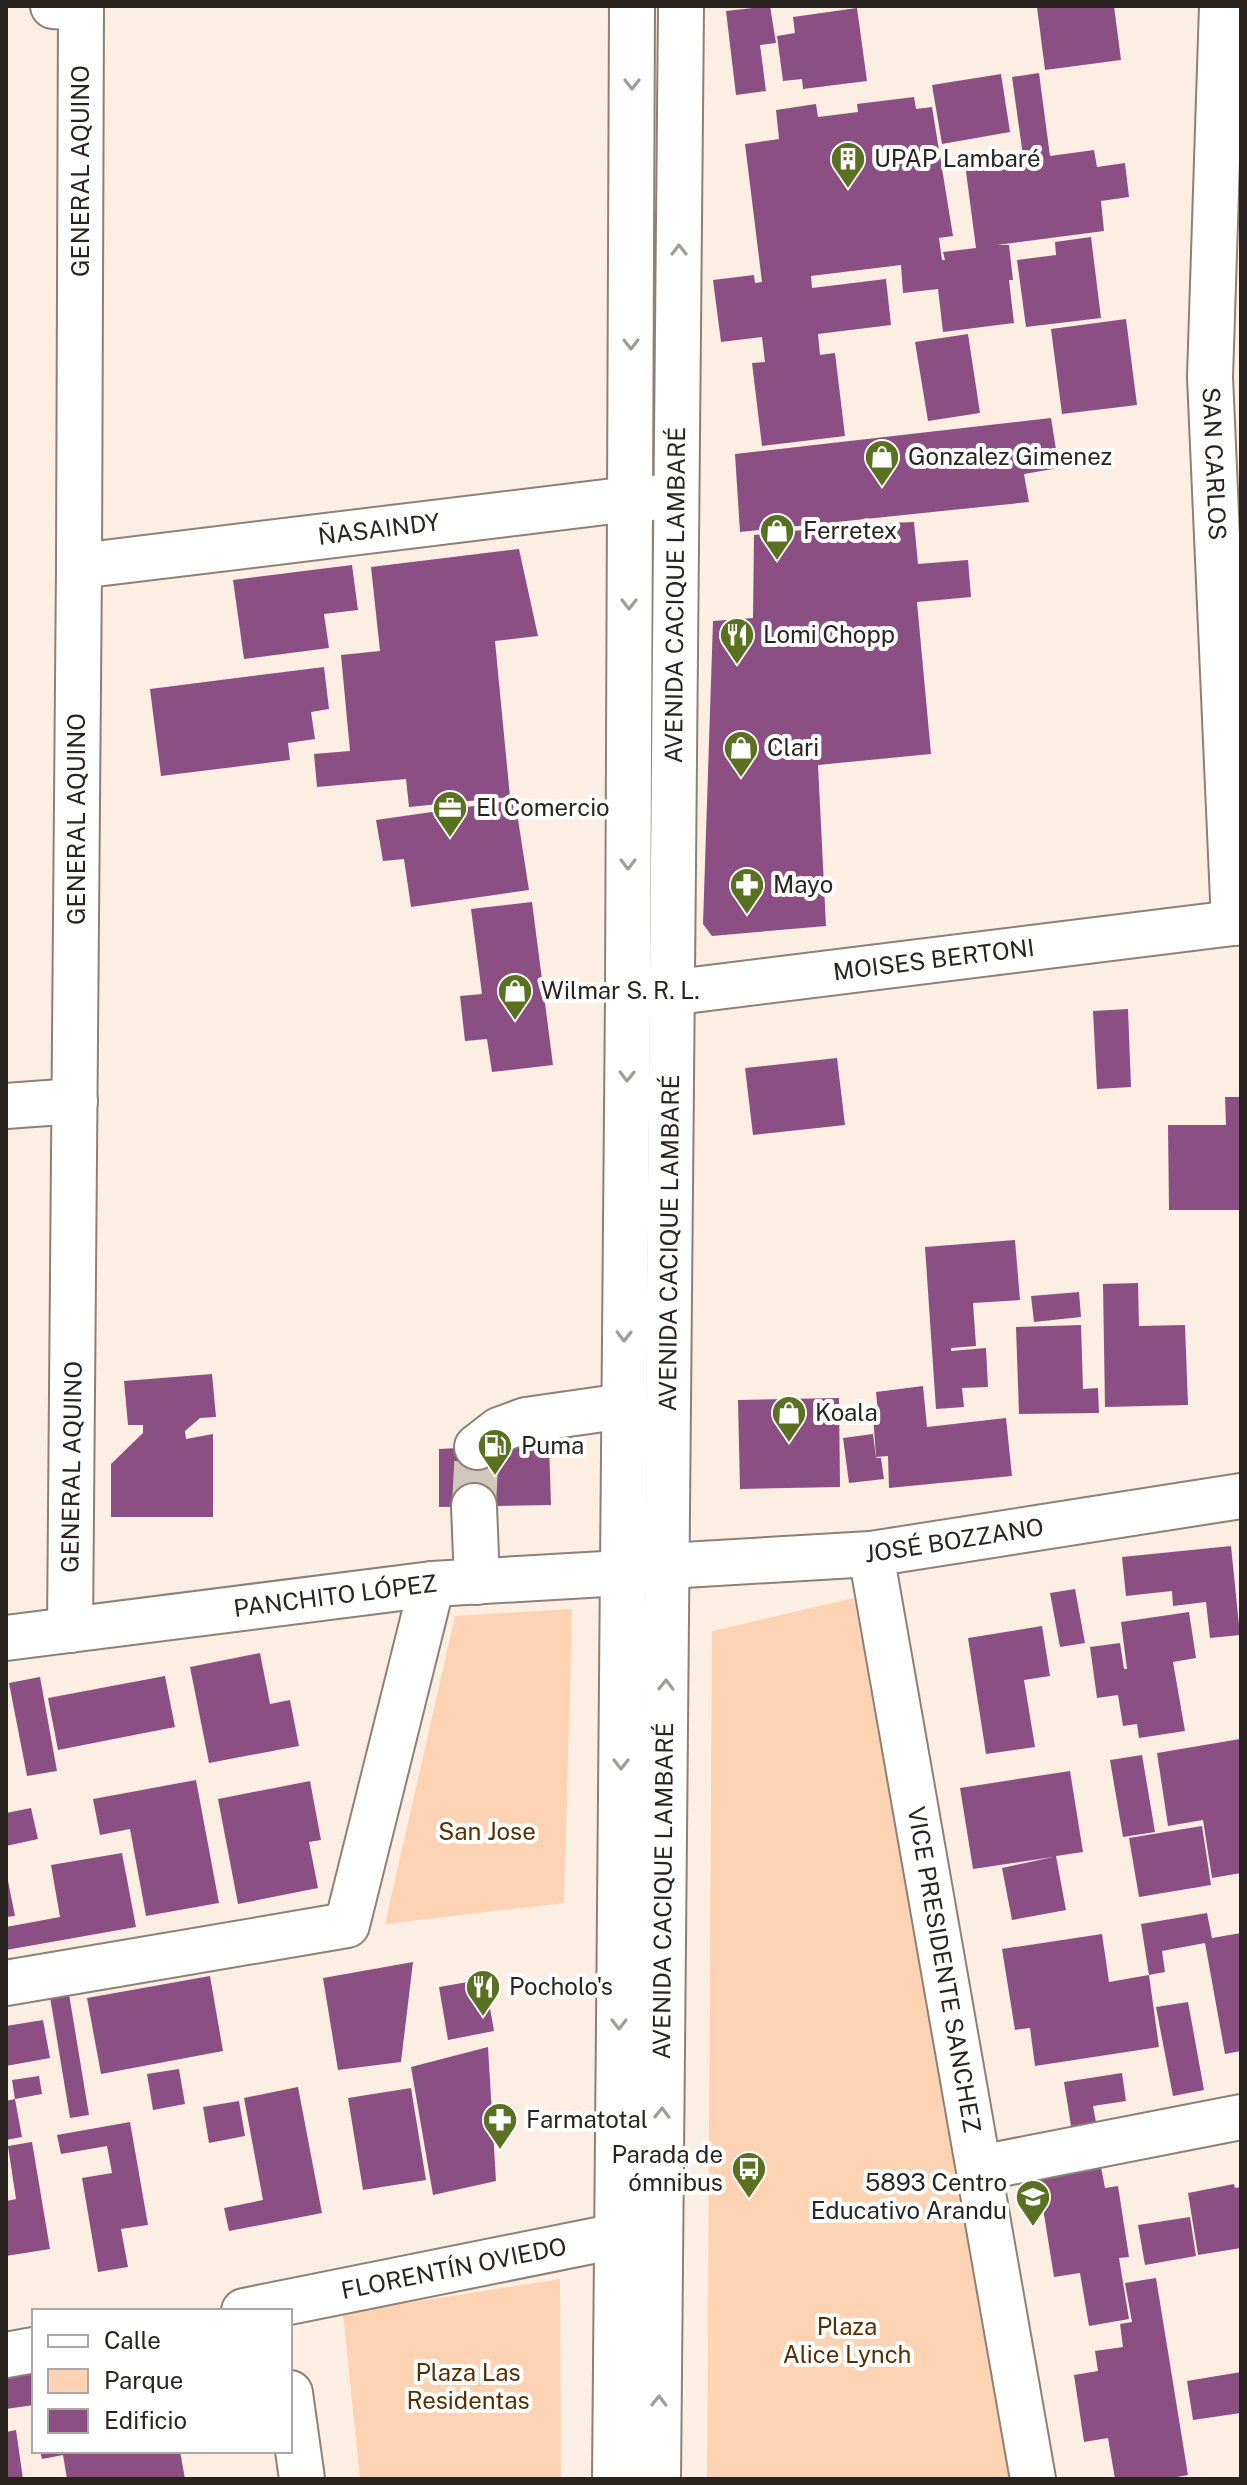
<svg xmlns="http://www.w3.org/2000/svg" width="1247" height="2485" font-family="'Public Sans',sans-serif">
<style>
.green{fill:#fdd3b3}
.building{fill:#8b4f84}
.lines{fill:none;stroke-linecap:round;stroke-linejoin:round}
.minor-tunnel{stroke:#d3c6bc;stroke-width:44;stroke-dasharray:44 22;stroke-linecap:butt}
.minor-casing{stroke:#8d8076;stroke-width:48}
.major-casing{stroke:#8d8076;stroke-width:48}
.minor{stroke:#fff;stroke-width:44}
.major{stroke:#fff;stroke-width:44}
.oneway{stroke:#9f9c9b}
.labels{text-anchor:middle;stroke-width:8;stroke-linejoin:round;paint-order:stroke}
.poi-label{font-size:24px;fill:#2a2420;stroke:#fff;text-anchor:start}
.street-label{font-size:24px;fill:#2a2420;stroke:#fff}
.park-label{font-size:24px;fill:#582d00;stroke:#fff}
</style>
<rect width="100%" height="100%" fill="#fdeee3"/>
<g class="green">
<path d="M854,1598L1013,2479H707L712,1631Z"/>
<path d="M572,1609L564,1903L385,1924L455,1616Z"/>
<path d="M560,2279L561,2479H360L343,2313Z"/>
</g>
<g class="building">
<path d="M770,6L776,43L760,45L766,91L736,95L726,11Z"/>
<path d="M1045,6H1114L1121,60L1045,70L1037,7Z"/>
<path d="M857,8L867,81L803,89L802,79L783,81L777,36L795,33L793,17Z"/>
<path d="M1039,73L1050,156L1094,150L1097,167L1125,163L1129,197L1101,201L1104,231L997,245H1009L1013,280H1009L1014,323L943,332L938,289L903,293L901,265L811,276L812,288L886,279L891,325L818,334L820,355L835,353L845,436L762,446L752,363L765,362L762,337L721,342L713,280L754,275L755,283L762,282L745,144L779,139L776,110L816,104L818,117L858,112L857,104L914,97L916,109L932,107L953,236L939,238L942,260H945L943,252L976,248L965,164L1023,156L1012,77Z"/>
<path d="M1001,74L1010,132L942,144L932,85Z"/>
<path d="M1091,237L1101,318L1026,327L1017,260L1056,255L1055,242Z"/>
<path d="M1126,319L1137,405L1062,414L1051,329Z"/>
<path d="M968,334L980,413L928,421L915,342Z"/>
<path d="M1051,418L1059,468L1024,474L1029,502L740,532L735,454Z"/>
<path d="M914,522L918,564L968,560L971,597L917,602L931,754L818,765L826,926L712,936L703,924L713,621L753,618L754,535L861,524Z"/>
<path d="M519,549L538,636L495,641L510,797L409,807L406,779L317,787L314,754L350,751L341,655L380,651L371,567Z"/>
<path d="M352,565L358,610L324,614L329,648L244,659L233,580Z"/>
<path d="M324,667L329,709L311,712L315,739L288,743L290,760L161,776L150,689Z"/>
<path d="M515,800L529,890L411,907L404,859L383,861L376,820Z"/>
<path d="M532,902L553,1065L492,1072L487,1039L465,1041L460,996L482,994L471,909Z"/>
<path d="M1128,1009L1131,1087L1097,1089L1093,1011Z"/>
<path d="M837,1058L845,1125L753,1135L745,1068Z"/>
<path d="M1225,1097H1241V1210H1169L1168,1125H1226Z"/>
<path d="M1015,1240L1020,1300L973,1303L976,1346L951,1348V1351L986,1348L988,1387L962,1388L964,1407L936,1409L925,1247Z"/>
<path d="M1138,1283L1139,1326L1185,1325L1188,1405L1105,1407L1103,1284Z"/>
<path d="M1079,1292L1081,1317L1034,1322L1031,1296Z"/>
<path d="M1081,1325L1083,1389L1098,1388L1099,1413L1019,1414L1016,1327Z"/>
<path d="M212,1374L216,1417L200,1418L185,1431L186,1439L213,1434V1517H111V1464L143,1433V1425H128L124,1381Z"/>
<path d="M923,1386L927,1427L1006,1418L1012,1476L889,1488L888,1456L876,1457L873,1414L878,1413L876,1392Z"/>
<path d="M839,1398L840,1487L740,1489L738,1400Z"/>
<path d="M873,1434L876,1458H881L884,1479L849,1483L843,1438Z"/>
<path d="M549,1443L551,1505L439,1507V1449Z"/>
<path d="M1231,1546L1240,1635L1210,1638L1206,1602L1173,1606L1172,1591L1126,1596L1122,1557Z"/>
<path d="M1075,1589L1085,1643L1060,1647L1050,1593Z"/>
<path d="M1189,1612L1196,1658L1173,1662L1185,1731L1139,1738L1137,1724L1123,1726L1118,1695L1097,1698L1090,1647L1120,1643L1124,1669H1127L1121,1622Z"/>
<path d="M1042,1626L1050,1676L1024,1680L1035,1747L986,1754L968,1638Z"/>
<path d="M260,1653L270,1704L290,1700L299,1746L209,1763L190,1667Z"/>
<path d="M165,1676L175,1727L58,1750L48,1698Z"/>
<path d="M40,1677L57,1771L27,1776L9,1683Z"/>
<path d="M1240,1739L1241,1873L1212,1878L1203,1820L1168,1826L1157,1753Z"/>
<path d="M1142,1755L1155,1832L1123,1837L1110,1760Z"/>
<path d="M1070,1771L1083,1852L1056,1856L1066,1910L1012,1920L1002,1868L1053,1857L973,1869L960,1788Z"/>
<path d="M196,1780L219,1903L146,1916L130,1829L100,1835L93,1799Z"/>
<path d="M310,1781L321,1840L309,1842L318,1888L238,1904L218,1799Z"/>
<path d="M31,1808L38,1839L6,1846V1813Z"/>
<path d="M1202,1826L1211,1885L1139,1897L1129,1838Z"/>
<path d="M122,1853L136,1927L6,1950V1927L60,1917L51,1865Z"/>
<path d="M6,1871L15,1916L6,1917Z"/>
<path d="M1207,1913L1212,1938L1241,1933V2051L1225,2054L1205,1943L1162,1951L1165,1972L1149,1975L1141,1924Z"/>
<path d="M1102,1934L1109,1982L1149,1975L1159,2047L1035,2066L1030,2028L1015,2030L1002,1949Z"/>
<path d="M413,1962L401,2062L338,2070L323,1978Z"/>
<path d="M210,1976L223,2051L101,2074L87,1998Z"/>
<path d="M485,1979L494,2031L448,2040L439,1987Z"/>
<path d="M68,1988L89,2115L70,2118L49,1991Z"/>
<path d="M1188,2002L1204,2090L1173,2096L1156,2007Z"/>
<path d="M43,2020L50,2058L6,2066V2026Z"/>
<path d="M488,2047L496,2181L433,2195L411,2067Z"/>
<path d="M179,2069L185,2104L153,2110L147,2074Z"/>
<path d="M1122,2073L1126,2101L1093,2106L1096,2122L1071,2126L1064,2082Z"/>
<path d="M39,2076L42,2094L15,2099L12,2080Z"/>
<path d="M298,2087L322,2213L229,2231L224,2208L263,2200L244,2098Z"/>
<path d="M411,2088L426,2180L363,2190L348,2098Z"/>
<path d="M15,2099L22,2137L6,2140V2101Z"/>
<path d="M239,2101L245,2136L209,2143L203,2107Z"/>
<path d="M130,2122L148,2225L121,2229L128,2267L98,2272L82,2178L112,2173L107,2146L61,2154L57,2135Z"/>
<path d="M32,2142L50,2249L6,2256V2201L16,2199L8,2146Z"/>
<path d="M1101,2167L1105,2188L1118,2186L1129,2257L1119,2258L1129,2319L1089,2326L1080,2273L1054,2277L1038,2177Z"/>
<path d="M1234,2184L1235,2188L1241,2187V2248L1198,2255L1188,2193Z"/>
<path d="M1190,2217L1196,2256L1145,2265L1138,2225Z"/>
<path d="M1156,2278L1188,2475L1166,2479H1115L1108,2438L1084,2442L1074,2375L1098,2371L1095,2351L1123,2347L1120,2324L1132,2322L1125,2283Z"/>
<path d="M1241,2372V2413L1193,2420L1187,2381Z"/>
<path d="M34,2373V2405L6,2409V2378Z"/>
<path d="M16,2430L23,2479H6V2432Z"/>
<path d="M40,2451H180L185,2479H67L63,2455L42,2459Z"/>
</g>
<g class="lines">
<path class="minor-tunnel" d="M474,1506L477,1447"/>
<defs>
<g id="minor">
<path d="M53,6L81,8L79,566L70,1630"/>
<path id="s1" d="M1222,6L1210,377L1234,923"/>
<path id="s2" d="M79,566L630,499L669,497"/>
<path id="s3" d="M636,997L1241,922"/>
<path d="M6,1106L75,1101"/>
<path d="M477,1447L499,1430L526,1420L624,1406"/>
<path d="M474,1506L477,1582"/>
<path id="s4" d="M871,1554L1033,2479"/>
<path id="s5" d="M6,1638L432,1584L622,1573L667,1566L871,1554L1241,1496"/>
<path d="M6,1983L347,1925L432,1584"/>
<path d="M980,2168L1241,2117"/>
<path id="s6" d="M244,2311L617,2236L651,2222"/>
<path d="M6,2355L34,2350"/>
<path d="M290,2393L302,2479"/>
</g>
<g id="major">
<path d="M615,2479L628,998L632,6"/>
<path id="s7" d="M658,2479L681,6"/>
</g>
</defs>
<use href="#minor" class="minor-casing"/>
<use href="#major" class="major-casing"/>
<use href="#minor" class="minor"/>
<use href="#major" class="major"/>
</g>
<defs><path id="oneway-chevron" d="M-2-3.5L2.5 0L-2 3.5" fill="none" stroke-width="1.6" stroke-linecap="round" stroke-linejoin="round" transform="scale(2)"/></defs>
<g class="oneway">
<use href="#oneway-chevron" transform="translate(632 84) rotate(90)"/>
<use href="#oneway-chevron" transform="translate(679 250) rotate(-90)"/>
<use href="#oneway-chevron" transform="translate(631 344) rotate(90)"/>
<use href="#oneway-chevron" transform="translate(629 604) rotate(90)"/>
<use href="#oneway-chevron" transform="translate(628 864) rotate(90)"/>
<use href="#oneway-chevron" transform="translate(627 1076) rotate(91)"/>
<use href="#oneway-chevron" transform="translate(624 1336) rotate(91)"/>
<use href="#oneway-chevron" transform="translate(666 1685) rotate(-89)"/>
<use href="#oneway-chevron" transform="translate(621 1764) rotate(90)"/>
<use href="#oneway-chevron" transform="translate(619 2024) rotate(90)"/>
<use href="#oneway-chevron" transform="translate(662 2113) rotate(-89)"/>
<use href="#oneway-chevron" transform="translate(659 2401) rotate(-89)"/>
</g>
<defs>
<symbol id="building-pin" viewBox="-11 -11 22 30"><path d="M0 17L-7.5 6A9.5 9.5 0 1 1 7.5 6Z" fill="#5b7122" stroke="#fff"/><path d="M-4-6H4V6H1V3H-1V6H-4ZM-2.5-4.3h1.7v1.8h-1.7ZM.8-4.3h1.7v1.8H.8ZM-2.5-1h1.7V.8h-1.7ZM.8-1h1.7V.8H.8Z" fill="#fff"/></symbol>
<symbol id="shop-pin" viewBox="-11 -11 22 30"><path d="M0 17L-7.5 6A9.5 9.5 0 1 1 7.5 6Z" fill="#5b7122" stroke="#fff"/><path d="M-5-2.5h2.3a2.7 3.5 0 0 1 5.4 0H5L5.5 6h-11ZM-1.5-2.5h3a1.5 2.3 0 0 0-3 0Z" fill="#fff"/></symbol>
<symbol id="restaurant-pin" viewBox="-11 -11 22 30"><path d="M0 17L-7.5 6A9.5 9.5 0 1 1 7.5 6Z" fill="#5b7122" stroke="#fff"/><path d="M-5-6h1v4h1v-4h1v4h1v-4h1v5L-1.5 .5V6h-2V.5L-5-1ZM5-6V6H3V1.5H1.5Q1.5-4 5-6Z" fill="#fff"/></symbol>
<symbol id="office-pin" viewBox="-11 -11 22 30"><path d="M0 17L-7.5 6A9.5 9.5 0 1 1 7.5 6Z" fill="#5b7122" stroke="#fff"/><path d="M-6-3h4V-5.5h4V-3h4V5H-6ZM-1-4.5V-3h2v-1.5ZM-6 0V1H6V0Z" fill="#fff"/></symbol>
<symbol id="pharmacy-pin" viewBox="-11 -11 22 30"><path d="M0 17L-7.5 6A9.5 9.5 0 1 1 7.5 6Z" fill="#5b7122" stroke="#fff"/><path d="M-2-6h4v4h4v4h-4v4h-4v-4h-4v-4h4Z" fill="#fff"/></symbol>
<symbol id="fuel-pin" viewBox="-11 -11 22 30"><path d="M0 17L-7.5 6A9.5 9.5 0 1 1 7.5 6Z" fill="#5b7122" stroke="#fff"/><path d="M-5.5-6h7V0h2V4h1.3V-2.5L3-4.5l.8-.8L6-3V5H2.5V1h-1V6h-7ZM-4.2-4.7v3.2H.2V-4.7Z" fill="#fff"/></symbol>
<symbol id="bus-pin" viewBox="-11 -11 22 30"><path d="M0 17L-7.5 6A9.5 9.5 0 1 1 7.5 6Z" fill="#5b7122" stroke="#fff"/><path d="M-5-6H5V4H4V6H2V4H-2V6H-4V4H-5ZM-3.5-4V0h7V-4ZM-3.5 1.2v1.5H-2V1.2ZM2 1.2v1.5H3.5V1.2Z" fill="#fff"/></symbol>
<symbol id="school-pin" viewBox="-11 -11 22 30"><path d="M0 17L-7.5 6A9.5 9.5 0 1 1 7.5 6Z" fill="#5b7122" stroke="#fff"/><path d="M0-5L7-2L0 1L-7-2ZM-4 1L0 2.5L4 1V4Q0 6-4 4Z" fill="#fff"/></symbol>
</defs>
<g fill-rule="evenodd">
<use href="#building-pin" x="828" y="139" width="40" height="54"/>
<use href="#shop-pin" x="862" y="437" width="40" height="54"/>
<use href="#shop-pin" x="757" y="511" width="40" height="54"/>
<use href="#restaurant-pin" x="717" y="615" width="40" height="54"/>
<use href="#shop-pin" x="721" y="728" width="40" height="54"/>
<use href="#office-pin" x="430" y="788" width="40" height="54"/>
<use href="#pharmacy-pin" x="727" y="865" width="40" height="54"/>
<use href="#shop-pin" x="495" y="971" width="40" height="54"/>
<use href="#shop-pin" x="769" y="1393" width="40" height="54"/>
<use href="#fuel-pin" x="475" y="1426" width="40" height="54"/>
<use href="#restaurant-pin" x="463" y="1967" width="40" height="54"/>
<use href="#pharmacy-pin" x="480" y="2100" width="40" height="54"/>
<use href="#bus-pin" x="729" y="2149" width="40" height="54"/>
<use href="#school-pin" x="1013" y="2177" width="40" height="54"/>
</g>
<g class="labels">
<g class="poi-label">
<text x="874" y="167">UPAP Lambaré</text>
<text x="908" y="465">Gonzalez Gimenez</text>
<text x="803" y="539">Ferretex</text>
<text x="763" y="643">Lomi Chopp</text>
<text x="767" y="756">Clari</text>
<text x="476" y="816">El Comercio</text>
<text x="773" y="893">Mayo</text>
<text x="541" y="999">Wilmar S. R. L.</text>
<text x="815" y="1421">Koala</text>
<text x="521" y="1454">Puma</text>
<text x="509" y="1995">Pocholo's</text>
<text x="526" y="2128">Farmatotal</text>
<text x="723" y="2163" text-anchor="end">Parada de<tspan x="723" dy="28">ómnibus</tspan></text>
<text x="1007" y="2191" text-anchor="end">5893 Centro<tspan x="1007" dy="28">Educativo Arandu</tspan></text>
</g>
<g class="street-label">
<text transform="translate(81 171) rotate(-90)" y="8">GENERAL AQUINO</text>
<text dy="8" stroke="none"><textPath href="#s1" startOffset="458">SAN CARLOS</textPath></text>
<text dy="8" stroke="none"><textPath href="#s2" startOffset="302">ÑASAINDY</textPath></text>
<text dy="8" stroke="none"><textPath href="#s7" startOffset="1884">AVENIDA CACIQUE LAMBARÉ</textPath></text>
<text transform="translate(77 819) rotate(-90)" y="8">GENERAL AQUINO</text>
<text dy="8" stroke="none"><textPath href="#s3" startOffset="300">MOISES BERTONI</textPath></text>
<text dy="8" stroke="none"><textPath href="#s7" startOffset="1236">AVENIDA CACIQUE LAMBARÉ</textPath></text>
<text transform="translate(72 1467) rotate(-89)" y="8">GENERAL AQUINO</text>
<text dy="8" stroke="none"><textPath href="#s5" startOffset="954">JOSÉ BOZZANO</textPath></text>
<text dy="8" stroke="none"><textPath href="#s5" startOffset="332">PANCHITO LÓPEZ</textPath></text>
<text dy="8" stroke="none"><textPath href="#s7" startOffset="588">AVENIDA CACIQUE LAMBARÉ</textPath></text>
<text dy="8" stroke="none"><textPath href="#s4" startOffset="422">VICE PRESIDENTE SANCHEZ</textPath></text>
<text dy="8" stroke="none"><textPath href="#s6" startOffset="214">FLORENTÍN OVIEDO</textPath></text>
</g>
<g class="park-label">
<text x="487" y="1840">San Jose</text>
<text x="847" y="2335">Plaza<tspan x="847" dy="28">Alice Lynch</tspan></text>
<text x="468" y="2381">Plaza Las<tspan x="468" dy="28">Residentas</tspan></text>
</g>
</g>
<rect width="1247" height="2485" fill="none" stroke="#2a2420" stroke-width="16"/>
<rect x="32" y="2309" width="260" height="144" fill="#ffffff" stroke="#aaa7a6" stroke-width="2"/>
<rect x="48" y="2335" width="40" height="12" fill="#ffffff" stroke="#aaa7a6" stroke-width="2"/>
<text x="104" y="2349" font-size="24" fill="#2a2420">Calle</text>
<rect x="48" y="2369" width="40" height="24" fill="#fdd3b3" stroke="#aaa7a6" stroke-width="2"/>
<text x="104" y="2389" font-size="24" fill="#2a2420">Parque</text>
<rect x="48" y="2409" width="40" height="24" fill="#8b4f84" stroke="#aaa7a6" stroke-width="2"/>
<text x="104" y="2429" font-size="24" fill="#2a2420">Edificio</text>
</svg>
